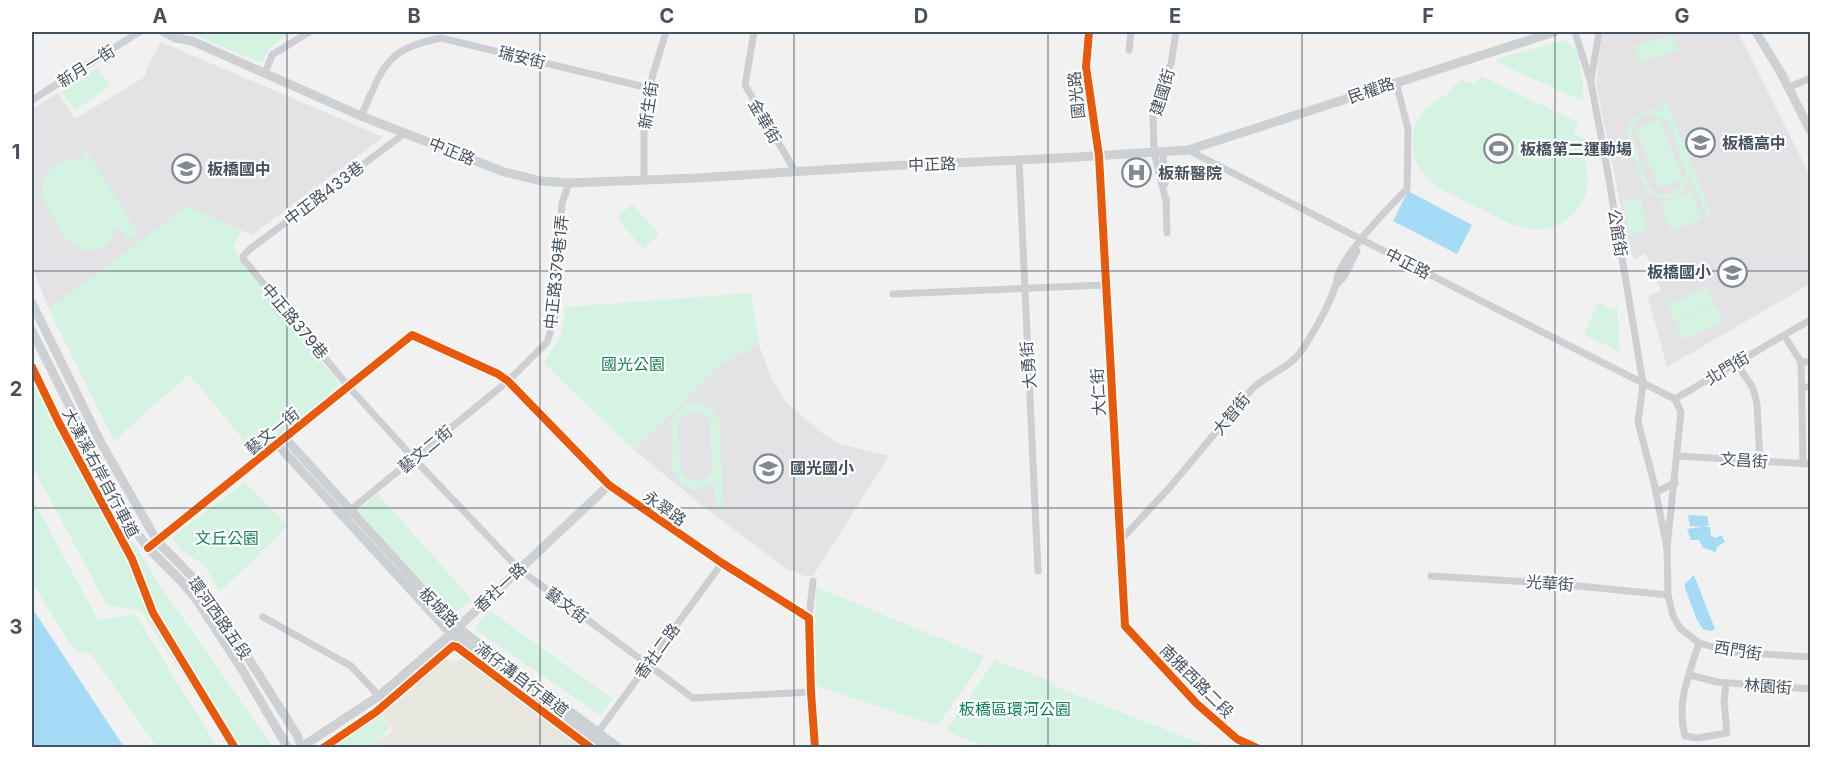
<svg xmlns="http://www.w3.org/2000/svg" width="1842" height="779" font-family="Inter,'Noto Sans TC',sans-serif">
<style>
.commercial{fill:#e7e6df}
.education{fill:#e3e2e4}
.green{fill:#d4f3e2;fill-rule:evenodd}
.water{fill:#a5dbf4}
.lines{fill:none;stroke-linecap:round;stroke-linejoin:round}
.street{stroke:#cdcfd2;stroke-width:7}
.secondary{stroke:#cdd1d4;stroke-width:9}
.cycleway-casing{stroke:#fff;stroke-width:11}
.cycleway{stroke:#e8590c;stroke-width:8}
.grid{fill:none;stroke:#465160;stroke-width:1.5;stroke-opacity:0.55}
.labels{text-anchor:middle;stroke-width:4.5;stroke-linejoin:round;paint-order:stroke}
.street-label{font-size:16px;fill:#465160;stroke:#fff}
.poi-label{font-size:16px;font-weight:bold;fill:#465160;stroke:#fff;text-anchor:start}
.park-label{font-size:16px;fill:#0e8454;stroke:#fff}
.neatline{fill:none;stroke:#465160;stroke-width:2}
.grid-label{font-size:20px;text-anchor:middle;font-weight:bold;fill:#465160}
</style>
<rect width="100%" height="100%" fill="#f2f1f1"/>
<path class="commercial" d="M444,657L451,662L464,658L589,747H369L393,731L379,711Z"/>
<g class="education">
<path d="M1602,32H1738L1810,176V284L1667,367L1648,297L1661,290L1645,253L1635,260L1629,247L1596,84Z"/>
<path d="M161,42L383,137L252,235L187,206L49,309L32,267V109L58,93L75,119L146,76V69Z"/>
<path d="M759,345L772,380L786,402L822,433L840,444L889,456L813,576H805L785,568L714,515L634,450L719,365Z"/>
</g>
<g class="green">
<path d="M188,32H295C277,41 270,44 262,63Z"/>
<path d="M1673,35L1678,51L1640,63L1634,46Z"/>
<path d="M1565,40L1578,52L1584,98L1580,100L1498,63L1496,59Z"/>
<path d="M98,68L110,86L76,110L61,92Z"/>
<path d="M1480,76L1578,122L1574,133L1586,140C1586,146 1584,152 1585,158C1586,169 1590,179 1587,190C1580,215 1557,233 1531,229C1517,228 1504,220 1492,214C1474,205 1455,196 1437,187C1399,157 1406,112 1450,93L1453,86L1463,80L1475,85Z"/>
<path d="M1666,100L1712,214L1706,216L1690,177L1684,190L1676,197L1691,191L1702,219L1671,232L1660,204L1676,197C1666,199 1657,199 1649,192C1642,186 1640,175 1637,167C1634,157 1628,146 1627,136C1625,115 1646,106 1663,111L1660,101ZM1653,114L1668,121L1685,171C1686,189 1663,204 1650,187C1645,180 1643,169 1640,160C1633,142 1622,116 1653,114Z"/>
<path d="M1660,118L1683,179L1659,189L1635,129Z"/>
<path d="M87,151L138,233L127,240L118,227L109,243L101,248L90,251L81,249L65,239L41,196L44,177L54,166L68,159H78L84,162L80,154Z"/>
<path d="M1641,198L1647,231L1629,235L1623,201Z"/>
<path d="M632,204L659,234L643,249L617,218Z"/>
<path d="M187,206L241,230L233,248L339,384L336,388L256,455L189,374L114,441L49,309Z"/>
<path d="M1707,287L1715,304L1674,322L1667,305Z"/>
<path d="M751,293L759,345L719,365L634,450L544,363L562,333L565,307Z"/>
<path d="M1598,303L1614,311L1617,305L1620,352L1584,335Z"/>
<path d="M1716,305L1724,322L1683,340L1675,323Z"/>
<path d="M32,365L53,411L159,584L273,747H230L140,610L107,605L32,466Z"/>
<path d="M688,402C703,402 714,407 720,421L723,507L716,508L713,481L702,488L692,490L682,484L672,469L671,421L679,409ZM693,412L702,414L710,421L711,473L706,478L697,482L685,476L680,469L678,424L684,415Z"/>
<path d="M245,482L288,526L220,592L205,566L180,549L172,537Z"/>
<path d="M378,494L472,600L452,614L358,510Z"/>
<path d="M32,498L98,620L135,614L217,747H157L91,654L78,652L70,644L32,582Z"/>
<path d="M816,587L984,656L976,671L937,726L814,685Z"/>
<path d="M490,611L613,699L600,715L474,629Z"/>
<path d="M995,660L1053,682L1056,687L1210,747H985L946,731Z"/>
<path d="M380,715L389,727C373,753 358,748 331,747Z"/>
</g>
<g class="water">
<path d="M1408,191L1472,225L1457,254L1393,221Z"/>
<path d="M1688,515L1707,516L1709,525L1704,527H1710L1711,536L1716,538L1721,535L1725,542L1717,547L1716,552L1703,548L1699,540H1691L1687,529L1702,527L1690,526Z"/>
<path d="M1694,575L1715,629L1711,631L1703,629L1697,620L1685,588V584Z"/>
<path d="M32,608L124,747H32Z"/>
</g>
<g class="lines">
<g class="street">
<path d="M754,32L745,85L795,171"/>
<path d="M1575,32L1591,83L1607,168L1643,383L1638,422L1654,483L1667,548"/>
<path d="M1129,50L1131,32"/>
<path d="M265,73L272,55L309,32"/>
<path d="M1591,80L1599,32"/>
<path d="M1788,88L1810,78"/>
<path d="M32,100L139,32"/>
<path d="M361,116C384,67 384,49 441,38L649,88"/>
<path d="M405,133L250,249L243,256L244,260L348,386L418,463L519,569L693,698L811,692"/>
<path d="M1188,150C1350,233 1512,318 1675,399"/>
<path d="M1163,151L1165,184"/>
<path d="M1099,156L1125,626L1197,704L1237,739L1257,748"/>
<path d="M1019,160L1038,571"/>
<path d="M644,180V109L653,74L666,32"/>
<path d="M1166,198L1167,233"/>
<path d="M1166,201L1154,152L1153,115L1160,85L1171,64L1176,32"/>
<path d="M1336,285L1344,277L1357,251"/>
<path d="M893,294L1105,285"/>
<path d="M1784,335L1801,362L1803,464"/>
<path d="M1801,362H1810"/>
<path d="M1736,363L1753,388L1757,404L1760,461"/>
<path d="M1801,387H1810"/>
<path d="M1675,399L1681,412L1667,548L1668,595L1673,616L1680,628L1699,643L1731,652L1810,657"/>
<path d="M1675,399L1810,320"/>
<path d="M1678,456L1810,464"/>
<path d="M1656,492L1675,483"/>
<path d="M348,512L508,381L547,342L554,321L562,203L569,183"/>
<path d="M1119,542L1170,487L1252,389C1266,375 1288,369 1300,353C1311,337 1331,303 1336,284C1338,279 1336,280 1338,275C1347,251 1387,209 1407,189L1408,129L1396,82"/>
<path d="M148,548L412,335L498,374L508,381L609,485L722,563L809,618L811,692L815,748"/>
<path d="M1431,576L1549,583L1668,595"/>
<path d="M263,617L351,666L379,696"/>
<path d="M809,618L813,581"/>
<path d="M1699,643C1689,675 1676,702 1685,736L1697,738L1727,733L1724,701L1726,683"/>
<path d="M1690,675L1717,682L1810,689"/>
<path d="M596,735L722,563"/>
</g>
<g class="secondary">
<path d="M164,32L176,38L192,41L361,116L504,172L541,181L569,183L696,178L886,166L1062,158L1188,150L1554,32"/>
<path d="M1089,32L1086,67L1099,156"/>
<path d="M1756,32L1781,73L1810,130"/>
<path d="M32,303L101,443L157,541L205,590L297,735L302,748"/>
<path d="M32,331L117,501L135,530L148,548L182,582L198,602L241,668L288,748"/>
<path d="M285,438L457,627L619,748"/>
<path d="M277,444L451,634L604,748"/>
<path d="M300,748L379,696L451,634L609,485"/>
</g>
<defs>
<g id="cycleway">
<path d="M1089,32L1086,67L1099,156L1125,626L1197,704L1237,739L1257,748"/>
<path d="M32,367L59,423L132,559L153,613L235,748"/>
<path d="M148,548L412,335L498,374L508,381L609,485L722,563L809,618L811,692L815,748"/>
<path d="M323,748L376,712L453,646L457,647L591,748"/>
</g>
</defs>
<use href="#cycleway" class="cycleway-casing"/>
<use href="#cycleway" class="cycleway"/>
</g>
<path class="grid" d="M287,32V748M540,32V748M794,32V748M1048,32V748M1302,32V748M1555,32V748M32,271H1810M32,508H1810"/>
<defs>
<symbol id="school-ring" viewBox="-11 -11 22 22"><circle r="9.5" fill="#fff" stroke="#828993" stroke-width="1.5"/><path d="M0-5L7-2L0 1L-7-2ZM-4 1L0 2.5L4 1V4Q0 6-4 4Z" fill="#828993"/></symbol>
<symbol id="stadium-ring" viewBox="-11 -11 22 22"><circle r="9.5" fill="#fff" stroke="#828993" stroke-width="1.5"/><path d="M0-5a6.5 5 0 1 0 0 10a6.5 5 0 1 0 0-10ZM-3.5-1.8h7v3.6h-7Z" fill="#828993"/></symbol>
<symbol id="hospital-ring" viewBox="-11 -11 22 22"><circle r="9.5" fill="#fff" stroke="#828993" stroke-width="1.5"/><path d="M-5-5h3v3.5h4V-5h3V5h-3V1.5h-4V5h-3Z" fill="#828993"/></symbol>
</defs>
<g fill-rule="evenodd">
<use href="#school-ring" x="1684" y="126" width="33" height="33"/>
<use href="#stadium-ring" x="1482" y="132" width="33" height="33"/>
<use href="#school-ring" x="170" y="152" width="33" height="33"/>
<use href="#hospital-ring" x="1120" y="156" width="33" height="33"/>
<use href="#school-ring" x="1716" y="256" width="33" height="33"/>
<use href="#school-ring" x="752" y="452" width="33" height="33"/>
</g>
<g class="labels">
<g class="street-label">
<text transform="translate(522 57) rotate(14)" y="6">瑞安街</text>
<text transform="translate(86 66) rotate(-32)" y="6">新月一街</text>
<text transform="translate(1371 90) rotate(-19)" y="6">民權路</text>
<text transform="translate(1162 92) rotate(-73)" y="6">建國街</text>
<text transform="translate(1076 95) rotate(-96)" y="6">國光路</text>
<text transform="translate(648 105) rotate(-81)" y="6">新生街</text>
<text transform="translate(765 121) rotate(60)" y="6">金華街</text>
<text transform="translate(452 151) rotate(22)" y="6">中正路</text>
<text transform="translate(932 164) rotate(-2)" y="6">中正路</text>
<text transform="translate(324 193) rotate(-37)" y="6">中正路433巷</text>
<text transform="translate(1618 233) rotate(81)" y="6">公館街</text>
<text transform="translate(1408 263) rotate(27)" y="6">中正路</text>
<text transform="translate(556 272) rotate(-84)" y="6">中正路379巷1弄</text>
<text transform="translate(295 321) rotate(50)" y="6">中正路379巷</text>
<text transform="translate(1028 365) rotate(-95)" y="6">大勇街</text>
<text transform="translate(1727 368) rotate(-31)" y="6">北門街</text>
<text transform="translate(1098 392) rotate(-93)" y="6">大仁街</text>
<text transform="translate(1231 414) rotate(-51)" y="6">大智街</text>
<text transform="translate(272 431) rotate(-39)" y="6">藝文一街</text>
<text transform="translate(425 449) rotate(-39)" y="6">藝文二街</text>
<text transform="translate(1744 460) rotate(4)" y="6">文昌街</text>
<text transform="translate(101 473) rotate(62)" y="6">大漢溪右岸自行車道</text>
<text transform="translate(665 508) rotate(35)" y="6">永翠路</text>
<text transform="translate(1550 583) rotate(4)" y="6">光華街</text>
<text transform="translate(500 587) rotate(-43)" y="6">香社一路</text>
<text transform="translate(567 605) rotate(37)" y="6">藝文街</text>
<text transform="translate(439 607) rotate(46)" y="6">板城路</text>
<text transform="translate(220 618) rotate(55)" y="6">環河西路五段</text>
<text transform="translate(1738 650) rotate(9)" y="6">西門街</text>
<text transform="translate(657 651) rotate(-54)" y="6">香社二路</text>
<text transform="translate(522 679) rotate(37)" y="6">湳仔溝自行車道</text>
<text transform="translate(1197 681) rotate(45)" y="6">南雅西路二段</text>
<text transform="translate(1768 686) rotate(4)" y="6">林園街</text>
</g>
<g class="poi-label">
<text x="1722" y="149">板橋高中</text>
<text x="1520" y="155">板橋第二運動場</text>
<text x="207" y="175">板橋國中</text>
<text x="1158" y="179">板新醫院</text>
<text x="1711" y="278" text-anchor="end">板橋國小</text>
<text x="790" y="474">國光國小</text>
</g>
<g class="park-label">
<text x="633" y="370">國光公園</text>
<text x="227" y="544">文丘公園</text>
<text x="1015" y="715">板橋區環河公園</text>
</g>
</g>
<rect width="1842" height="779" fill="none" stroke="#ffffff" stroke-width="66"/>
<rect x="33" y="33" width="1776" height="713" class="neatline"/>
<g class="grid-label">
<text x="160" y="23">A</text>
<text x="414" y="23">B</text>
<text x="667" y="23">C</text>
<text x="921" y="23">D</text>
<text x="1175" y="23">E</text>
<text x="1428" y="23">F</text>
<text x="1682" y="23">G</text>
<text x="16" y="159">1</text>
<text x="16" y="396">2</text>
<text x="16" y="634">3</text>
</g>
</svg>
